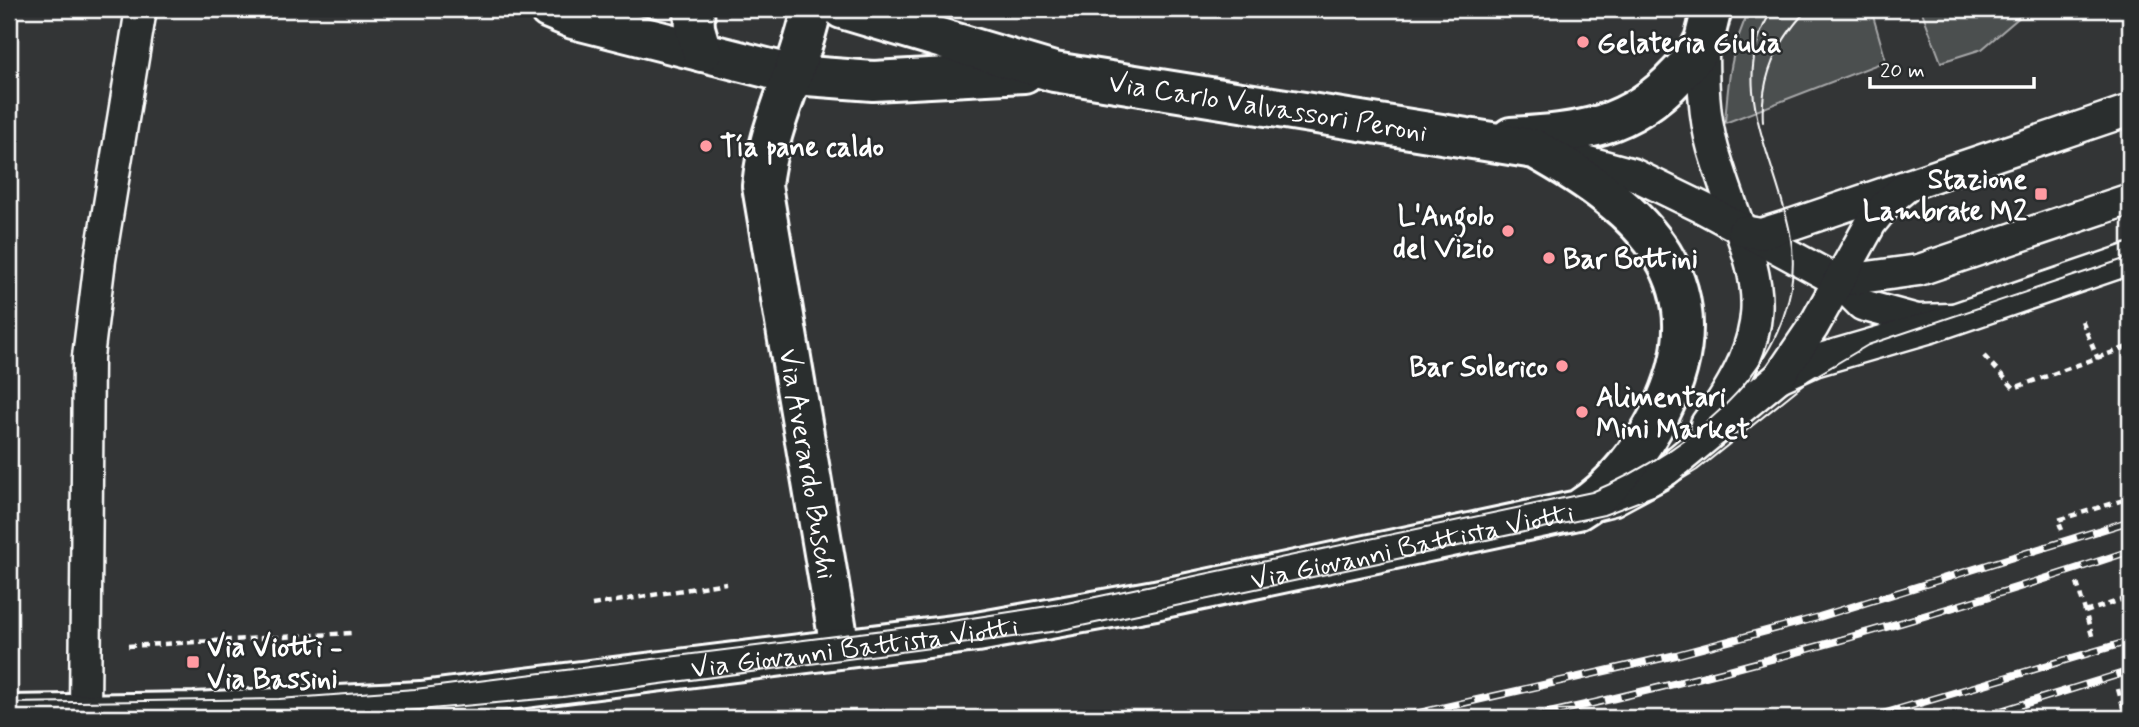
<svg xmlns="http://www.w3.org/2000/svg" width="2139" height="727" font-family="Mynerve,sans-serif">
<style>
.green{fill:#4c4f50;stroke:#a6a7a8;stroke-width:2}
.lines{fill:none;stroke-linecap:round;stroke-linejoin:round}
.service-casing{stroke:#fff;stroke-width:35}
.minor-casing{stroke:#fff;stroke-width:44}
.path{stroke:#fff;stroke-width:4.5;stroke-dasharray:7 5;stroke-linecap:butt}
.service{stroke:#2a2d2e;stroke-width:30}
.minor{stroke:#2a2d2e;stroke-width:38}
.tram{stroke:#fff;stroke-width:2}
.rail-casing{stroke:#fff;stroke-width:8}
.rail{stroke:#2a2d2e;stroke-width:5;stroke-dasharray:16;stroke-linecap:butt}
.poi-dot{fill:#ff9aa2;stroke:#2a2d2e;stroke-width:2.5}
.labels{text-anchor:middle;stroke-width:5;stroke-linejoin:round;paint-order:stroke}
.poi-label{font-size:28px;font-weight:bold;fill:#fff;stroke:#2a2d2e;text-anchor:start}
.street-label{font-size:28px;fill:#fff;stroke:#2a2d2e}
</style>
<rect width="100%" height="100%" fill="#333536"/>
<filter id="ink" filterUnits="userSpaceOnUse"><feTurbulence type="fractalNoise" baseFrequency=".0143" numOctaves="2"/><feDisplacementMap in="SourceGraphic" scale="14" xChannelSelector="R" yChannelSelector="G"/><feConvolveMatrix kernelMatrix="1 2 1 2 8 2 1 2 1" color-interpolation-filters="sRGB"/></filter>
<g filter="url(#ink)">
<g class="green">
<path d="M1750,9H1871L1886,61L1725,123C1728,82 1731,46 1750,9Z"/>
<path d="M1921,9H2029L1982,49L1941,62Z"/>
</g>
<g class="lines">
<defs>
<g id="service">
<path d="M1703,43C1703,79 1703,114 1713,149C1749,272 1793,304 1706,424"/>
<path d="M1555,153L1633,174L1703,208L1838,281L1862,305L1917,320L1951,319"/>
<path d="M1743,231L1761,234L1793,224L2130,110"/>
<path d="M1838,281L1919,270L2130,199"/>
<path d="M1779,377L1814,361L1931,327L2130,259"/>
<path d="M1593,505L1613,500L1663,473L1779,377L1813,327L1871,223L1889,201L1906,187"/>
<path d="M85,713L88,357L100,260L141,9"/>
</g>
<g id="minor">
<path d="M549,9L573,19L794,75L873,81L1024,73"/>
<path d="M694,9L695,28L702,52"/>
<path id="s1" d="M812,9C800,69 768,124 762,186L840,648"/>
<path d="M1511,137C1580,133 1629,128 1678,75C1687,66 1699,52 1704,40C1707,30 1709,19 1712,9"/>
<path id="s2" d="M9,715L194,712L421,701L977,632L1155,600L1578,510C1613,489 1642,449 1660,414C1725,282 1643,209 1535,149L1054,72L842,9"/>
</g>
</defs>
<use href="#service" class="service-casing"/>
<use href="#minor" class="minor-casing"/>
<g class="path">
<path d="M2082,321L2098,359"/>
<path d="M1984,356L2014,388L2130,346"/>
<path d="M2062,530L2058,520L2130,498"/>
<path d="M2077,583L2093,639"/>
<path d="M592,605L726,583"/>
<path d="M2085,612L2130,597"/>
<path d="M128,646L351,633"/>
<path d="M2118,689L2126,718"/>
</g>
<use href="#service" class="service"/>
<use href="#minor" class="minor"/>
<g class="tram">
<path d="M1763,122C1760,78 1778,40 1808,9"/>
<path d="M9,703L279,699L415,689L939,623L1067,603L1592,492C1691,451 1813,355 1790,233C1776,158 1724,83 1773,9"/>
<path d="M332,718L563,697L1058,631L1604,515L1656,495L1697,470L1809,380L1868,345L2130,257"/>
</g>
<defs>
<g id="rail">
<path d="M1397,718L1676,655L1819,617L2130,521"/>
<path d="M1527,718C1730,674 1933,617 2130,551"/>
<path d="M1869,718L2130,641"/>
<path d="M1978,718L2130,671"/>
</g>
</defs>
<use href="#rail" class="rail-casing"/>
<use href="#rail" class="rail"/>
</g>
</g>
<g class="poi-dot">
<circle cx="1583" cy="42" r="7"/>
<circle cx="706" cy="146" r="7"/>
<rect x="2034" y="187" width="14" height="14" rx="3.5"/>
<circle cx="1508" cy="231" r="7"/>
<circle cx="1549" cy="258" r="7"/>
<circle cx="1562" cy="366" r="7"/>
<circle cx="1582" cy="412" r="7"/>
<rect x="186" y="655" width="14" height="14" rx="3.5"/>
</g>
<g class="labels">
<g class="poi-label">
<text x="1597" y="52">Gelateria Giulia</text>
<text x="720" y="156">Tía pane caldo</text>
<text x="2027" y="188" text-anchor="end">Stazione<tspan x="2027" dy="32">Lambrate M2</tspan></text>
<text x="1494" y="225" text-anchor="end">L'Angolo<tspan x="1494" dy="32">del Vizio</tspan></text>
<text x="1563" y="268">Bar Bottini</text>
<text x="1548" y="376" text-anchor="end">Bar Solerico</text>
<text x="1596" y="406">Alimentari<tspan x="1596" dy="32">Mini Market</tspan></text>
<text x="207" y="656">Via Viotti -<tspan x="207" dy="32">Via Bassini</tspan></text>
</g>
<g class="street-label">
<text transform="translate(1268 106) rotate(9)" y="10">Via Carlo Valvassori Peroni</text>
<text dy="10" stroke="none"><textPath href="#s1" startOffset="466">Via Averardo Buschi</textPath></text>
<text dy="10" stroke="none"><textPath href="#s2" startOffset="1416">Via Giovanni Battista Viotti</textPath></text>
<text dy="10" stroke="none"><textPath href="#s2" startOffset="849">Via Giovanni Battista Viotti</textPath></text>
</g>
</g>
<rect width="2139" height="727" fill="none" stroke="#2a2d2e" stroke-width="35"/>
<rect x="18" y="18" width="2104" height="692" fill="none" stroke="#fff" stroke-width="2.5" filter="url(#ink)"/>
<path d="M1870 77v10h164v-10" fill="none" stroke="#ffffff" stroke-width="3.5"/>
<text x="1880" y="77" font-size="21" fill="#ffffff" stroke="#2a2d2e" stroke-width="5" paint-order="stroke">20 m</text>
</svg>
